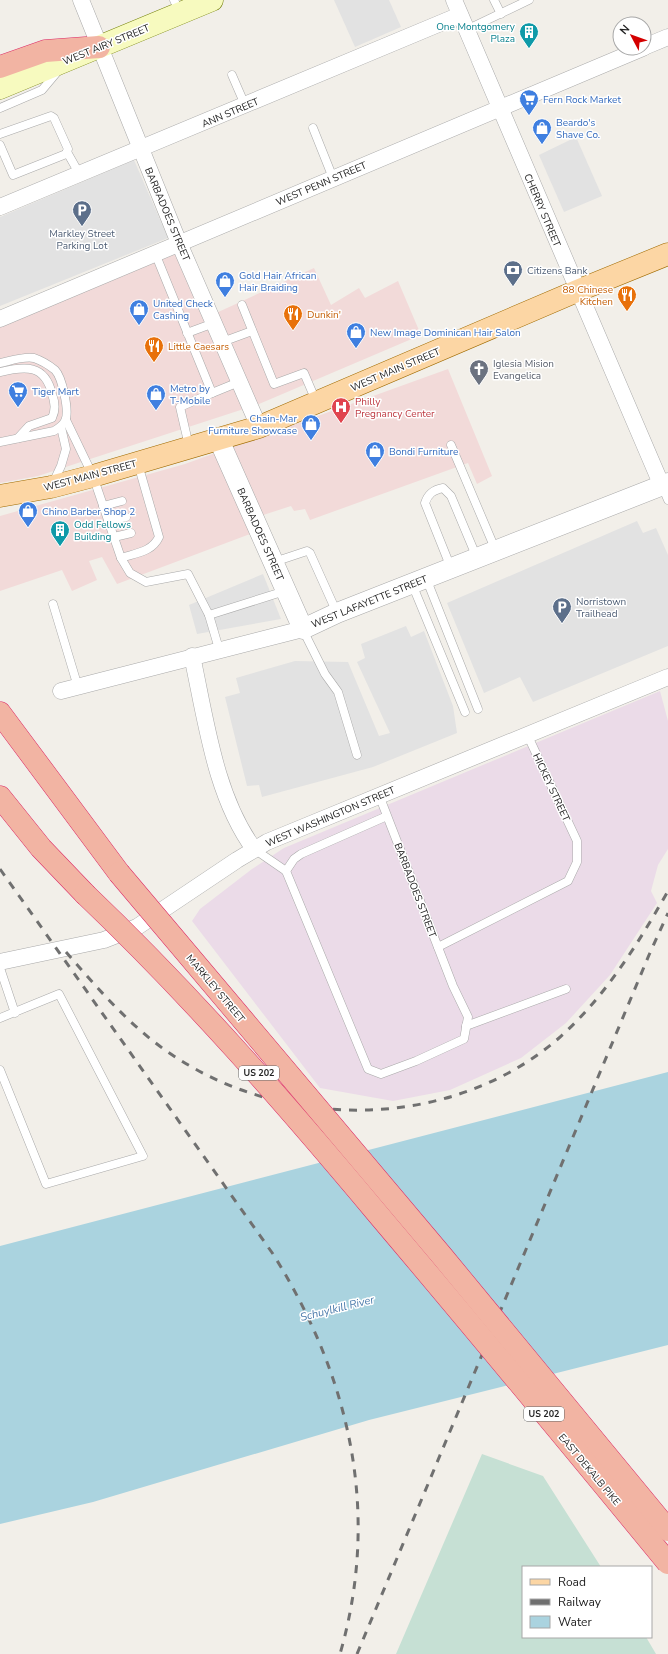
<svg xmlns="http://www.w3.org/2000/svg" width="668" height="1654" font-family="'Nunito Sans',sans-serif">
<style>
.commercial{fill:#f2dad9}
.industrial{fill:#ebdbe8}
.wetland{fill:#c6e0d4}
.parking{fill:#e2e2e2}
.water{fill:#aad3df}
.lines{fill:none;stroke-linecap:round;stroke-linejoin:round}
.service-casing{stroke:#a9a9a9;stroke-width:9}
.minor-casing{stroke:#a9a9a9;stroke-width:17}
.tertiary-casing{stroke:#a9a9a9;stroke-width:21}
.secondary-casing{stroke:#707d05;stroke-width:23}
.primary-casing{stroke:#a06b00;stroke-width:23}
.trunk-casing{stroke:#dc2a67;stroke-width:23}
.service{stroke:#fff;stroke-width:8}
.minor{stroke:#fff;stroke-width:16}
.tertiary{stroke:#fff;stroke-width:20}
.secondary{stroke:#f7fabf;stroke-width:22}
.primary{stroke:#fcd6a4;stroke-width:22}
.trunk{stroke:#f2b4a3;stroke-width:22}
.rail{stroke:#707070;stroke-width:3;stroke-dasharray:8 8;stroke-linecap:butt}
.trunk-bridge-casing{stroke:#dc2a67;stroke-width:23;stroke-linecap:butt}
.trunk-bridge{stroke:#f2b4a3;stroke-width:22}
.labels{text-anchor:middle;stroke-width:3;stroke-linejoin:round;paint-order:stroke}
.shield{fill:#fff;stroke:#646464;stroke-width:1}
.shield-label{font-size:9px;font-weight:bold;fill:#222}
.culture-label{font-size:10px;fill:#0d838f;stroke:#fff;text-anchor:end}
.street-label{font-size:10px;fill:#222;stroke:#fff}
.shop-label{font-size:10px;fill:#366cbe;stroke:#fff;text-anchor:start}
.service-label{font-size:10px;fill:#4e5e75;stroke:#fff;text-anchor:start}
.food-label{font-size:10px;fill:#c56008;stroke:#fff;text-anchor:start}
.worship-label{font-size:10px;fill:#5b616d;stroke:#fff;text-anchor:start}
.health-label{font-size:10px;fill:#be3a42;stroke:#fff;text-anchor:start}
.water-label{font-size:11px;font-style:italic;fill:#4a7aab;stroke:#fff}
</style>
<rect width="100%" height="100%" fill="#f2efe9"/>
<g class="commercial">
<path d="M175,254L203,319L314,268L331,305L359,288L365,298L398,281L421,335L259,404L38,476L0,483V327Z"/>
<path d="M448,369L492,476L477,484L468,463L310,520L305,509L294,511L291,506L245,521L250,534L117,584L102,557L89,561L97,580L72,591L62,570L0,591V516L185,464Z"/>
</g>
<path class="industrial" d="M660,691L668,721V849L658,865L651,891L657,903L610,975L566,1023L521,1058L450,1090L393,1101L320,1088L192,921L200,909L252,869L284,848Z"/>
<path class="wetland" d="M482,1454L543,1476L601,1567H523V1637H646L656,1654H396Z"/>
<g class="parking">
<path d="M334,0H389L401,27L355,47Z"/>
<path d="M576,137L602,196L564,212L539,155Z"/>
<path d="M134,160L168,238L0,306V217Z"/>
<path d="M637,521L643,533L656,528L668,555V646L533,702L520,677L484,693L447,603Z"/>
<path d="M263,574L281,619L197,634L189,605Z"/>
<path d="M406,626L411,637L424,631L453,706L457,733L373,767L262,797L259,785L247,786L225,697L240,693L236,678L295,661L348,662L379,736L390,733L357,662L365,658L361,644Z"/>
</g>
<path class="water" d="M668,1072V1345L369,1420L93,1502L0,1524V1246Z"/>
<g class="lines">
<defs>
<g id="service">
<path d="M174,0L180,13"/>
<path d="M494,0L501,14"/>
<path d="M468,29L529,0"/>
<path d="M232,75L245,105"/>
<path d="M0,108L42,90L58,71"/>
<path d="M313,128L333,178"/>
<path d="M0,134L51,116L54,118L68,149L66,154L13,175L0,145"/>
<path d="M67,152L80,175"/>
<path d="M155,253L212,393L180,407L189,446"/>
<path d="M242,305L274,384L304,373L316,401"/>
<path d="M187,333L214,323"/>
<path d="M222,342L252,331"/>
<path d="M0,363C10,361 23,356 34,358C40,360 50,366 55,370C62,377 70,412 65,421C63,425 59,428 54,431L0,442"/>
<path d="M0,372C25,366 45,364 52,394C55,402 56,410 52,418L29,426L18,438"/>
<path d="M212,393L239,382"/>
<path d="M66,420L93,476L121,558L130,573L146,582L188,574L209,615L285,591"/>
<path d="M451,445L496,551"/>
<path d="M53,483L61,466L66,449L61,427"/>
<path d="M662,486L668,500"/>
<path d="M103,506L122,501"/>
<path d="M108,521L126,517"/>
<path d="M114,537L131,533"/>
<path d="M121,558C136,553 152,552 159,537L138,464"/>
<path d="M274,562L307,551L310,553L337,613"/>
<path d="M451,568L425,503C428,494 433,490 443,488L451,496L477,558"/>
<path d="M426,578L478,709"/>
<path d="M412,584L465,712"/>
<path d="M53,604L78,687"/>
<path d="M209,615L219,649"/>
<path d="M303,630L325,674L338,692L357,755"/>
<path d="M379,795L453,986L468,1017L464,1039L416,1061L381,1074L368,1069L286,871L294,859L301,854L387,816"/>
<path d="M254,849L286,871"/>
<path d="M438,947L568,881L577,862V841L527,734"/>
<path d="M0,968L15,1013"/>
<path d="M0,1018L59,994L143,1156L46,1184L0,1070"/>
<path d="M466,1026L566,989"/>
</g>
<g id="minor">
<path d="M81,0L179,243L259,427"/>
<path d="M454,0L662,486"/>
<path d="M644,47L668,37"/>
<path d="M0,207L460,15"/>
<path d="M0,319L643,48"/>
<path d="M192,656C206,720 215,796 254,849"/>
<path d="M61,691L303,629"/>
<path d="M0,962L104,940L137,927L237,860L267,842L668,677"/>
</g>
<path id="tertiary" d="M219,440L303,629L337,613L668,483"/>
<path id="secondary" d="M0,88L212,0"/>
<path id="primary" d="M0,496L51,487L93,476L259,427L577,291L668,254"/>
<g id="trunk">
<path d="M0,67L45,51L99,47"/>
<path d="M0,713L119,873"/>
<path d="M0,797L41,848L85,894"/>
</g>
</defs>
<use href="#service" class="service-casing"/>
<use href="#minor" class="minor-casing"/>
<use href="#tertiary" class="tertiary-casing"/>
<use href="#secondary" class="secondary-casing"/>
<use href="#primary" class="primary-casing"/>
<use href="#trunk" class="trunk-casing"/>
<use href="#service" class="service"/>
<use href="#minor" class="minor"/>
<use href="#tertiary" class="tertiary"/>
<use href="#secondary" class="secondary"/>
<use href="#primary" class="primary"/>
<use href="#trunk" class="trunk"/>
<g class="rail">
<path d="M0,869L273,1254C350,1377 381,1512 340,1654"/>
<path d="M66,952C99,990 134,1031 177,1058C291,1132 454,1129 559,1038C605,997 638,944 668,891"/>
<path d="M357,1654L649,955L668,913"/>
</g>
<defs>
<g id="trunk-bridge">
<path d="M119,873L442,1256L668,1530"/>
<path d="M85,894C190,994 284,1102 377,1213C475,1329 572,1446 668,1563"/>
</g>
</defs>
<use href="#trunk-bridge" class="trunk-bridge-casing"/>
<use href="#trunk-bridge" class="trunk-bridge"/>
</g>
<defs>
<symbol id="building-pin" viewBox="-11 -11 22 30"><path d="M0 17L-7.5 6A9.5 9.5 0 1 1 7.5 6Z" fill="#0f9aa8" stroke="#fff"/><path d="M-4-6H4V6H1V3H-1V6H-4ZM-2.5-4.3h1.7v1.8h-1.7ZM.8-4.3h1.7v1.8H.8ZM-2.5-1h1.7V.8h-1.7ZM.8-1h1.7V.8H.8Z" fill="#fff"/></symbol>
<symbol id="supermarket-pin" viewBox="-11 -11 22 30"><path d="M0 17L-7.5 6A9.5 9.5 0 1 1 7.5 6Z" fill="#3f7fe0" stroke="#fff"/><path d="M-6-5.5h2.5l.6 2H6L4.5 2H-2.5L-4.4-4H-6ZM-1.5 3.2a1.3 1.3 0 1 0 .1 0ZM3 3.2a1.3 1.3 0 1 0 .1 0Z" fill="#fff"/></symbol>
<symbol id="shop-pin" viewBox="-11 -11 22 30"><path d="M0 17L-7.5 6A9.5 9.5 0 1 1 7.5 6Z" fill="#3f7fe0" stroke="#fff"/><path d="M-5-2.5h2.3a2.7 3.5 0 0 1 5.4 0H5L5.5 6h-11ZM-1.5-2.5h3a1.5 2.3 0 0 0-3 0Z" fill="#fff"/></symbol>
<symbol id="parking-pin" viewBox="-11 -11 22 30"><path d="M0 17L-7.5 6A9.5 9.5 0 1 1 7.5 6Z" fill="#5c6f8a" stroke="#fff"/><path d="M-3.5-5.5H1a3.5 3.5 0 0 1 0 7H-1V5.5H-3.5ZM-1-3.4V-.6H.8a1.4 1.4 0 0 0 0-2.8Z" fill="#fff"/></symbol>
<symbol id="bank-pin" viewBox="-11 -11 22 30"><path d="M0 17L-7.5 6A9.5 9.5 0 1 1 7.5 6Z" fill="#5c6f8a" stroke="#fff"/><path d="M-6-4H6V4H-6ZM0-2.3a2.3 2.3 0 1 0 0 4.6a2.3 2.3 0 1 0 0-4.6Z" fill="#fff"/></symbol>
<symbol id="restaurant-pin" viewBox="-11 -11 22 30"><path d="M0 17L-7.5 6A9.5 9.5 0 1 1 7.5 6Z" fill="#e8710a" stroke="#fff"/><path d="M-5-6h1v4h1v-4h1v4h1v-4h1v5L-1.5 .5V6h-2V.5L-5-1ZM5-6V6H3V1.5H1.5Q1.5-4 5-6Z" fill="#fff"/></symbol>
<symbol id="church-pin" viewBox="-11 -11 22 30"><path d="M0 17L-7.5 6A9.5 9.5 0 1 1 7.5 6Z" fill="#6b7280" stroke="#fff"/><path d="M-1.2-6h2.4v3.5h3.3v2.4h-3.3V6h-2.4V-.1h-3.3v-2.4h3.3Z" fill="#fff"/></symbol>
<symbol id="hospital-pin" viewBox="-11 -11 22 30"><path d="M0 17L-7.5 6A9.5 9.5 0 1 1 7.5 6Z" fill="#e0444e" stroke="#fff"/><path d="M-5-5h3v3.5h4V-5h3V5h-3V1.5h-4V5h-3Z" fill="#fff"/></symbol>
</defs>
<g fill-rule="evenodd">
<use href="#building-pin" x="518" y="21" width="22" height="30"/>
<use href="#supermarket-pin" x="518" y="88" width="22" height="30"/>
<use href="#shop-pin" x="531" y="117" width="22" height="30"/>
<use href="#parking-pin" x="71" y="199" width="22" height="30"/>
<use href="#bank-pin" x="502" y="259" width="22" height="30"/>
<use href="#shop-pin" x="214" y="270" width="22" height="30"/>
<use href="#restaurant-pin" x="616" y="284" width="22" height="30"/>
<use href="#shop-pin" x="128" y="298" width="22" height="30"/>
<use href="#restaurant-pin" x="282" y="303" width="22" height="30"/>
<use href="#shop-pin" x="345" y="321" width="22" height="30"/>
<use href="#restaurant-pin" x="143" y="335" width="22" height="30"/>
<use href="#church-pin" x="468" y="358" width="22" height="30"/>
<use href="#supermarket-pin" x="7" y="380" width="22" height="30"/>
<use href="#shop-pin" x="145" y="383" width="22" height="30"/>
<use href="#hospital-pin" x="330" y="396" width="22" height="30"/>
<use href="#shop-pin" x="300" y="413" width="22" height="30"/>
<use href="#shop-pin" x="364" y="440" width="22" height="30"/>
<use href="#shop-pin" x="17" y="500" width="22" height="30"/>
<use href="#building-pin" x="49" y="519" width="22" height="30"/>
<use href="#parking-pin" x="551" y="596" width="22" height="30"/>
</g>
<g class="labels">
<g class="shield">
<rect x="239" y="1066" width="40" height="14" rx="3"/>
<rect x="524" y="1407" width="40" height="14" rx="3"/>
</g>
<g class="shield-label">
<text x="259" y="1076">US 202</text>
<text x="544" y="1417">US 202</text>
</g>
<g class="culture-label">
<text x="515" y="30">One Montgomery<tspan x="515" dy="12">Plaza</tspan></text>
<text x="74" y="528" text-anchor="start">Odd Fellows<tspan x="74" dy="12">Building</tspan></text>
</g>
<g class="street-label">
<text transform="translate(106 44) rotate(-22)" y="4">WEST AIRY STREET</text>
<text transform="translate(230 112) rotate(-23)" y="4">ANN STREET</text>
<text transform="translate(321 183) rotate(-23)" y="4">WEST PENN STREET</text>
<text transform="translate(543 210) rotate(67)" y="4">CHERRY STREET</text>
<text transform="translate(168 214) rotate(67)" y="4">BARBADOES STREET</text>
<text transform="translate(395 369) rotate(-23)" y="4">WEST MAIN STREET</text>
<text transform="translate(90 475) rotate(-15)" y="4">WEST MAIN STREET</text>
<text transform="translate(261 534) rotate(66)" y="4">BARBADOES STREET</text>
<text transform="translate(369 601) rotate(-22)" y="4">WEST LAFAYETTE STREET</text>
<text transform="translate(552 787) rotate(65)" y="4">HICKEY STREET</text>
<text transform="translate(330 816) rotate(-23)" y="4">WEST WASHINGTON STREET</text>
<text transform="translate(416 890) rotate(69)" y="4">BARBADOES STREET</text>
<text transform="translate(216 988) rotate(50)" y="4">MARKLEY STREET</text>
<text transform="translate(590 1469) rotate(50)" y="4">EAST DEKALB PIKE</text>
</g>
<g class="shop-label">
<text x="543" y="103">Fern Rock Market</text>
<text x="556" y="126">Beardo's<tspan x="556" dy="12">Shave Co.</tspan></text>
<text x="239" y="279">Gold Hair African<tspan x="239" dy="12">Hair Braiding</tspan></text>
<text x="153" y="307">United Check<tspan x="153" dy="12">Cashing</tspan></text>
<text x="370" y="336">New Image Dominican Hair Salon</text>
<text x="170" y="392">Metro by<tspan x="170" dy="12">T-Mobile</tspan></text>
<text x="32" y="395">Tiger Mart</text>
<text x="297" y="422" text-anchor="end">Chain-Mar<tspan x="297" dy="12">Furniture Showcase</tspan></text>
<text x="389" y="455">Bondi Furniture</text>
<text x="42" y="515">Chino Barber Shop 2</text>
</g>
<g class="service-label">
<text x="82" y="237" text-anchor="middle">Markley Street<tspan x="82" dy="12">Parking Lot</tspan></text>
<text x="527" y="274">Citizens Bank</text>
<text x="576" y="605">Norristown<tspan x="576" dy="12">Trailhead</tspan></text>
</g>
<g class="food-label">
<text x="613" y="293" text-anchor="end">88 Chinese<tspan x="613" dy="12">Kitchen</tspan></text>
<text x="307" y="318">Dunkin'</text>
<text x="168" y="350">Little Caesars</text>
</g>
<g class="worship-label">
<text x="493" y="367">Iglesia Mision<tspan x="493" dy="12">Evangelica</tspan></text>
</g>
<g class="health-label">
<text x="355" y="405">Philly<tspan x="355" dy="12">Pregnancy Center</tspan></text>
</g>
<g class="water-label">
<text transform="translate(337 1308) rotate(-14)" y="4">Schuylkill River</text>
</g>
</g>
<rect x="522" y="1566" width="130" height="72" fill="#ffffff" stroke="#a7a7a7"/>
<rect x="530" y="1579" width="20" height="6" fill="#fcd6a4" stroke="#a7a7a7"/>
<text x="558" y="1586" font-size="12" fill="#222222">Road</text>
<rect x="530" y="1599" width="20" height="6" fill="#707070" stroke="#a7a7a7"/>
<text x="558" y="1606" font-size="12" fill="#222222">Railway</text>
<rect x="530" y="1616" width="20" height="12" fill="#aad3df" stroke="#a7a7a7"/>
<text x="558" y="1626" font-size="12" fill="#222222">Water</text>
<g transform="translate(632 36) rotate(311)"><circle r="19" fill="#ffffff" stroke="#a7a7a7"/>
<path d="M0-3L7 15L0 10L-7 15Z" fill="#d40000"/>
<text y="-6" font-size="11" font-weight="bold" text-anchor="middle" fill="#222222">N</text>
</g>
</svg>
